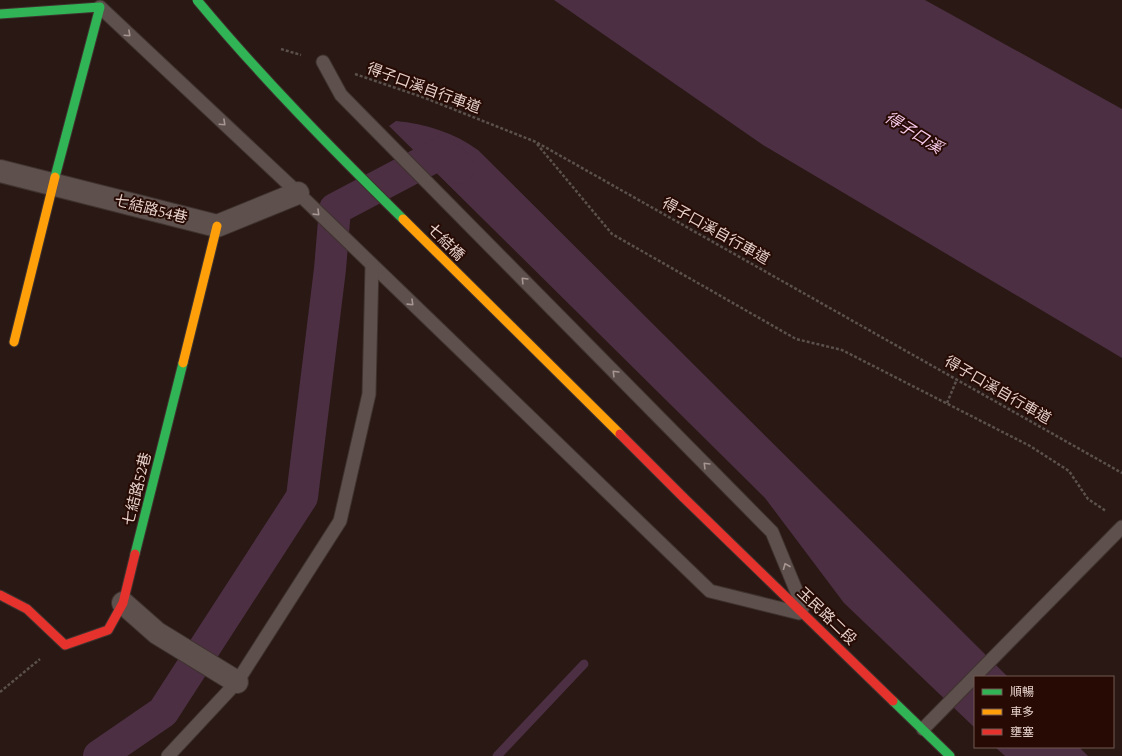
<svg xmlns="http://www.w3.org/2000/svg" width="1122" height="756" font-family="Spectral,'Noto Sans TC',serif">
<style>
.water{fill:#4c2f43}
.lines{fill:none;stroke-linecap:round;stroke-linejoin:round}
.stream{stroke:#4c2f43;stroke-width:9}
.canal{stroke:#4c2f43;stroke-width:32}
.lane-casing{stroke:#3f322e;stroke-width:15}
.street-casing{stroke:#3f322e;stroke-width:24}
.fast-casing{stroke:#3f322e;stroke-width:11}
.slow-casing{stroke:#3f322e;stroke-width:11}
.jam-casing{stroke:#3f322e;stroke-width:11}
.path{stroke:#5b504c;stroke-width:2.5;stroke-dasharray:3 2;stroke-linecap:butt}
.lane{stroke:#5d504d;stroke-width:13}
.street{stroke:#5d504d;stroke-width:22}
.fast{stroke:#30b455;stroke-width:9}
.slow{stroke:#ff9f0a;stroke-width:9}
.jam{stroke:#e5322d;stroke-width:9}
.fast-bridge-casing{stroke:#3f322e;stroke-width:11;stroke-linecap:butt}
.slow-bridge-casing{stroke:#3f322e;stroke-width:11;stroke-linecap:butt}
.jam-bridge-casing{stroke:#3f322e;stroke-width:11;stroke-linecap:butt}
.fast-bridge{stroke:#30b455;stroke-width:9}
.slow-bridge{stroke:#ff9f0a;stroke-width:9}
.jam-bridge{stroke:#e5322d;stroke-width:9}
.oneway{stroke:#a89692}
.labels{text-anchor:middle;stroke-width:4;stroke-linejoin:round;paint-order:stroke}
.street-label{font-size:15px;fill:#e5d0ca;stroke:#260a03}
.water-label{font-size:16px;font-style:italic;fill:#facbed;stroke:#260a03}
</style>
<rect width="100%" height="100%" fill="#291813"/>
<g class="water">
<path d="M554,0H925L1122,109V358L763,145Z"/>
<path d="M396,121C426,124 453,132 478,150L1008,677H975V728L844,603L765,498L389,126Z"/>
<path d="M995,747H1079L1088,756H1005Z"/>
</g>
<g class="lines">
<path class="stream" d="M497,756L584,664"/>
<path class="canal" d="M99,756L163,712L302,497L330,269L335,209L443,152L459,168"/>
<defs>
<g id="lane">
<path d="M100,7L298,193L710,591L799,613"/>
<path d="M323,62L341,95L772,532L803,607"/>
<path d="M923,729L1122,527"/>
<path d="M168,756L237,682L340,521L369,394L372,265"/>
</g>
<g id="street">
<path d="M0,171L217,226L298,193"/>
<path d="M123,603L157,633L237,682"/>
</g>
<g id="fast">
<path d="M0,14L100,7L55,177"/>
<path d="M135,554L183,363"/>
<path d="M893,701L950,756"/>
</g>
<g id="slow">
<path d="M14,342L55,177"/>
<path d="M183,363L217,226"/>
</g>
<g id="jam">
<path d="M683,497L893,701"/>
<path d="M0,595L27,609L65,645L108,630L123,603L135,554"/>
</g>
</defs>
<use href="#lane" class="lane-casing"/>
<use href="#street" class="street-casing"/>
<use href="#fast" class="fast-casing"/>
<use href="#slow" class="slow-casing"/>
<use href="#jam" class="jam-casing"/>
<g class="path">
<path d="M281,49L301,55"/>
<path d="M355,74L425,98L536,142L1122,473"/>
<path d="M537,144L612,234L796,339L842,350L1030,446L1069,471L1088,499L1106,511"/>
<path d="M947,403L957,379"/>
<path d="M0,692L40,659"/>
</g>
<use href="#lane" class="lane"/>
<use href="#street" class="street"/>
<use href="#fast" class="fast"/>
<use href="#slow" class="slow"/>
<use href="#jam" class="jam"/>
<defs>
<path id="fast-bridge" d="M197,0C261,77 332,149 403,219"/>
<path id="slow-bridge" d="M403,219L620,434"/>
<path id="jam-bridge" d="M620,434L683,497"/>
</defs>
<use href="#fast-bridge" class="fast-bridge-casing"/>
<use href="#slow-bridge" class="slow-bridge-casing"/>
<use href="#jam-bridge" class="jam-bridge-casing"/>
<use href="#fast-bridge" class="fast-bridge"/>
<use href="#slow-bridge" class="slow-bridge"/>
<use href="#jam-bridge" class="jam-bridge"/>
</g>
<defs><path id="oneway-chevron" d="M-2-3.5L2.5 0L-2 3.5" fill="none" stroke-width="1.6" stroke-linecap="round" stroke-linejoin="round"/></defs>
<g class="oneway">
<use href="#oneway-chevron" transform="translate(128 34) rotate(43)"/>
<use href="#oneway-chevron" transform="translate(223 123) rotate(43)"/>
<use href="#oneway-chevron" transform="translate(317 213) rotate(44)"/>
<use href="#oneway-chevron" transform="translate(524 280) rotate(-135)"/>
<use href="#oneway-chevron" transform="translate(411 303) rotate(44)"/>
<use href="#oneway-chevron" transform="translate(615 373) rotate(-135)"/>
<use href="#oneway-chevron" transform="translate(706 465) rotate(-135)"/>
<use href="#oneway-chevron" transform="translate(786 566) rotate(-112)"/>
</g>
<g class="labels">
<g class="street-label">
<text transform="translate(424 88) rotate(20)" y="5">得子口溪自行車道</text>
<text transform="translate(151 209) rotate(14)" y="5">七結路54巷</text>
<text transform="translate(716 231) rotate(29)" y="5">得子口溪自行車道</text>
<text transform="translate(446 242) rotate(45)" y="5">七結橋</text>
<text transform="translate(998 390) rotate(30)" y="5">得子口溪自行車道</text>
<text transform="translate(137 489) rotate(-76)" y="5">七結路52巷</text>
<text transform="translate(827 616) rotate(44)" y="5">玉民路二段</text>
</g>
<g class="water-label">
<text transform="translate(914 132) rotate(32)" y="6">得子口溪</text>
</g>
</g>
<rect x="974" y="676" width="140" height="72" fill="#260a03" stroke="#725953"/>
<rect x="982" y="689" width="20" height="6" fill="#30b455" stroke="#725953"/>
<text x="1010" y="696" font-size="12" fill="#e5d0ca">順暢</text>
<rect x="982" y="709" width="20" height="6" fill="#ff9f0a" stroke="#725953"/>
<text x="1010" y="716" font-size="12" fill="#e5d0ca">車多</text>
<rect x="982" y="729" width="20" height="6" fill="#e5322d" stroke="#725953"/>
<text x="1010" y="736" font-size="12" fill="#e5d0ca">壅塞</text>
</svg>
